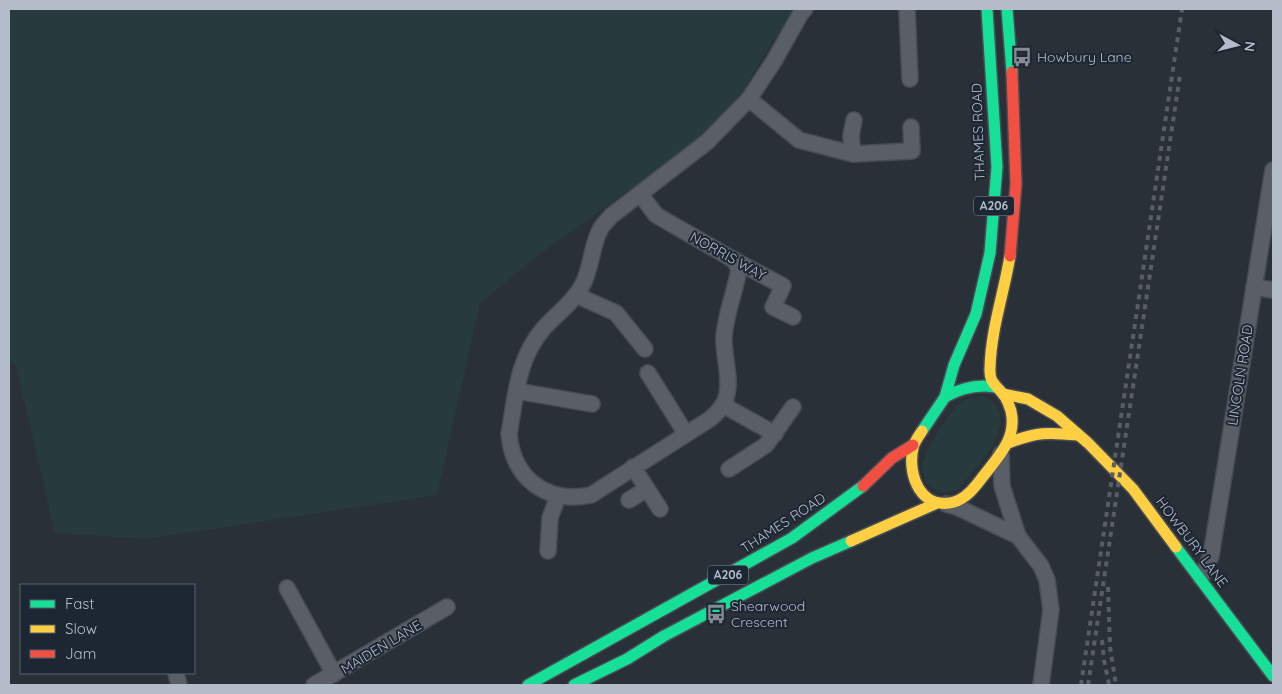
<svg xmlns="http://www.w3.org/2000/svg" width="1282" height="694" font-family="Quicksand,sans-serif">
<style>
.green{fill:#273a3e}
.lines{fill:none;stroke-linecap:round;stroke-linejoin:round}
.street-casing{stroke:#484c53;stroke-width:18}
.fast-casing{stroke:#484c53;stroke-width:14}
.slow-casing{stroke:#484c53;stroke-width:14}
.jam-casing{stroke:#484c53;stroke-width:14}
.street{stroke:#5a5e66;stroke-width:15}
.fast{stroke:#16e098;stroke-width:11}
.slow{stroke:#ffcf43;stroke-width:11}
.jam{stroke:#f24e42;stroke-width:11}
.rail{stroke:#595d64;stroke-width:4;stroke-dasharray:5 5;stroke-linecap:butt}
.labels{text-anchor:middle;stroke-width:4;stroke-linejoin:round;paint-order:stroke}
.shield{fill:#1d2633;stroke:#878f9c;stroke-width:1}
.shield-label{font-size:12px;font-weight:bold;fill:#b4bcc9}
.poi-label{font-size:14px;fill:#b4bcc9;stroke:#1d2633;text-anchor:start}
.street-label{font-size:14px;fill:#b4bcc9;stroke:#1d2633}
</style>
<rect width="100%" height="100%" fill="#2a3038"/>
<g class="green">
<path d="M9,9H800L773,41L743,91L699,140L537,256L480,303L437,495L146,539L55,533L16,365L9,362Z"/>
<path d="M983,396C1028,417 975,469 957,490L941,493L926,483L922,468L924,460L932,441L952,411L963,400Z"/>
</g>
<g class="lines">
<defs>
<g id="street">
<path d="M907,9L910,79"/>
<path d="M749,99L799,140L853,154L912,151L911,127"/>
<path d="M853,154L851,136L854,120"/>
<path d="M640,194L656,215L734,260L783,286L773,307L793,317"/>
<path d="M734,260L739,269C735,292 726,313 724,336C723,356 731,375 727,394C725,405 718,412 710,419L591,495C547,504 513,479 509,434C516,395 517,360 543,329C556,314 572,304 582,286C592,268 591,245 601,228C604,223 608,220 611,216L707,142L749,99L774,61L801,13L805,9"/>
<path d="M1254,287L1273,290"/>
<path d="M576,295L616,313L645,349"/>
<path d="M648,373L686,434"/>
<path d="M517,391L592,404"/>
<path d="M723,405L775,434"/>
<path d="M1001,454L1002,486L1018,536L1041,566L1047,580L1051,610L1041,685"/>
<path d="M633,467L660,509"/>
<path d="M729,469L766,445L793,407"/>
<path d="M629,500L647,489"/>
<path d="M946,504L957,507L1018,536"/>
<path d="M548,551L550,518L558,496"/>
<path d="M1201,578L1211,556L1273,170"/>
<path d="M287,588L334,674"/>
<path d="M176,673L179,685"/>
<path d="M314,685L447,607"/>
</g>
<g id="fast">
<path d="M1007,9L1012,72"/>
<path d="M945,397C961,388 976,384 995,387"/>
<path d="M922,431L945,397L954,365L976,314L990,253L997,167L987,9"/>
<path d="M1176,547L1273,676"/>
<path d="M528,685L792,538L863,486"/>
<path d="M574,685L627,659L664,636L812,558L851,541"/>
</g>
<g id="slow">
<path d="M1003,394L1028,399L1057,416L1088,443L1133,489L1176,547"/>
<path d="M922,431C919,436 914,442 913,448C907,475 921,511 954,502C968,498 976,485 985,474C1000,455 1017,437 1011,411C1009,405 1007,398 1003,394C995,384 989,382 990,368C991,329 1004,293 1010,256"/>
<path d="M1008,443C1037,432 1047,432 1078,435"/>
<path d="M851,541L937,503"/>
</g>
<g id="jam">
<path d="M1010,256L1016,184L1012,72"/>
<path d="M863,486L892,458L913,445"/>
</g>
</defs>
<use href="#street" class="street-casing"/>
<use href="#fast" class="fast-casing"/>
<use href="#slow" class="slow-casing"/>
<use href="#jam" class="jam-casing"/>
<use href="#street" class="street"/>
<use href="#fast" class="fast"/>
<use href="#slow" class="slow"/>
<use href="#jam" class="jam"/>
<g class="rail">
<path d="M1108,587L1110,647L1116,685"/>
<path d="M1102,640L1104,660L1109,684"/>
<path d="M1081,685L1182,9"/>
<path d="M1088,685L1180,75"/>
</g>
</g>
<defs>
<symbol id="bus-bare" viewBox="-9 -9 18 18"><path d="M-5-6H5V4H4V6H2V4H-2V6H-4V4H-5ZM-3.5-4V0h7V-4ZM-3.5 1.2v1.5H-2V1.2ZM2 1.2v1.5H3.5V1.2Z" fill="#848b96" stroke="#1d2633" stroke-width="2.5" paint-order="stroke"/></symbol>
</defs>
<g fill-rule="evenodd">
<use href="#bus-bare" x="1008" y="43" width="28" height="28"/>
<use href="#bus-bare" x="702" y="600" width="28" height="28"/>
</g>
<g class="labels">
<g class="shield">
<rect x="974" y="196.5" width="40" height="19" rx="4"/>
<rect x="708" y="565.5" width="40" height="19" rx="4"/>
</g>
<g class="shield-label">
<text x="994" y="210">A206</text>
<text x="728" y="579">A206</text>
</g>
<g class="poi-label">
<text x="1037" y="62">Howbury Lane</text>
<text x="731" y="611">Shearwood<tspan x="731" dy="16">Crescent</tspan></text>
</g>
<g class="street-label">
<text transform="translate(978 132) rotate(-92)" y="5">THAMES ROAD</text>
<text transform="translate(728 256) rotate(29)" y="5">NORRIS WAY</text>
<text transform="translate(1240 375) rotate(-81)" y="5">LINCOLN ROAD</text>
<text transform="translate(783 523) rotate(-33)" y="5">THAMES ROAD</text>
<text transform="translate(1192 542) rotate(53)" y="5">HOWBURY LANE</text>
<text transform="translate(381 647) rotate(-31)" y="5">MAIDEN LANE</text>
</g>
</g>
<rect width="1282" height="694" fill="none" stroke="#b4bcc9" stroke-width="20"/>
<rect x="20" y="584" width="175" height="90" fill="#1d2633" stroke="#59626f"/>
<rect x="30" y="600" width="25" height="8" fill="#16e098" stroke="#59626f"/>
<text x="65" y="609" font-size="15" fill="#b4bcc9">Fast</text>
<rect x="30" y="625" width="25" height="8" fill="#ffcf43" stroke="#59626f"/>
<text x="65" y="634" font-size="15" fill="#b4bcc9">Slow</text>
<rect x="30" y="650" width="25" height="8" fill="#f24e42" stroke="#59626f"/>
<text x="65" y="659" font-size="15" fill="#b4bcc9">Jam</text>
<g transform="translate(1237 45) rotate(97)" stroke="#1d2633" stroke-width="4" paint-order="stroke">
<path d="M0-4L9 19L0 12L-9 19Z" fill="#b4bcc9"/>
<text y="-8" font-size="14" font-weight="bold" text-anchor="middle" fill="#b4bcc9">N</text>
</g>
</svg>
